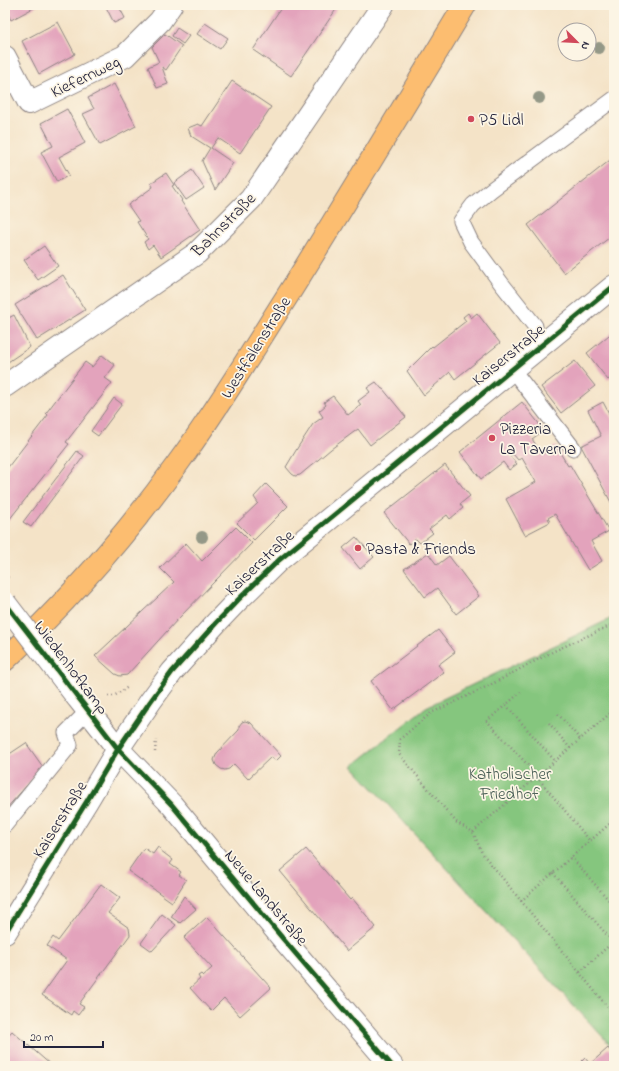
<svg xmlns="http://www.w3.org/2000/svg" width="619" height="1071" font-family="'Indie Flower',sans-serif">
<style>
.green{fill:#85c67e;stroke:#54745c}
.building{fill:#e3a3bc}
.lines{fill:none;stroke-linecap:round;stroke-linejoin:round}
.lane-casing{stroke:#8b8281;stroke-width:17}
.street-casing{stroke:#8b8281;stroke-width:24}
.primary-casing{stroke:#8b8281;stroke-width:24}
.path{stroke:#8b8281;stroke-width:2.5;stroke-dasharray:1 3;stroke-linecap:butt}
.lane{stroke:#fff;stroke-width:15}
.street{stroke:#fff;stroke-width:22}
.primary{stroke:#fcbd6f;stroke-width:22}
.street-bridge-casing{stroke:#8b8281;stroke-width:24;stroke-linecap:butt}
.path-bridge{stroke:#8b8281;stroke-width:2.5;stroke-dasharray:1 3;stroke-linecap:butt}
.street-bridge{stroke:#fff;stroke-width:22}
.cycleway-casing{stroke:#fcf5e5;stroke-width:8}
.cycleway{stroke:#1b5e20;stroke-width:5}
.tree{fill:#949887}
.poi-dot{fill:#d1495b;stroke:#fcf5e5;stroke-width:1.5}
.labels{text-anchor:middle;stroke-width:3.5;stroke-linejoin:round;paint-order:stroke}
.street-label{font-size:17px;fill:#22223b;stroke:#fcf5e5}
.poi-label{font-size:17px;fill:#22223b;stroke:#fcf5e5;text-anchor:start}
.park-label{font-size:17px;fill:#455b52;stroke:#fcf5e5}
</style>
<rect width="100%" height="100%" fill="#fcf5e5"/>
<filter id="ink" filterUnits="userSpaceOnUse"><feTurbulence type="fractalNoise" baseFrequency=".025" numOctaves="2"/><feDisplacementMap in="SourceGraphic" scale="8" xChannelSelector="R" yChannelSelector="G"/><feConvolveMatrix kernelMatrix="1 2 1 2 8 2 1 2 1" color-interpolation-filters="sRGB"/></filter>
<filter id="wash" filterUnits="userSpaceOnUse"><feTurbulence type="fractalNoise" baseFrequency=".012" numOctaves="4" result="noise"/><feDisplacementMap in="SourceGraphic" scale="16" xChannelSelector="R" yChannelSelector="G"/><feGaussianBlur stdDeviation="0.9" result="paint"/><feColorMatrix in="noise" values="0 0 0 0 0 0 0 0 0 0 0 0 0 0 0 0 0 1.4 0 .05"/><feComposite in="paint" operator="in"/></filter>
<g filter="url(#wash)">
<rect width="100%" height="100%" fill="#f4e3c7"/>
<path class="green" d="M614,617V1049L352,766L426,707Z"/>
<g id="blocks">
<g class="building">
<path d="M5,5H39L11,20L5,9Z"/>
<path d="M105,5H118L125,18L114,23Z"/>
<path d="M283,5H339L291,76L253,50Z"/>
<path d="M58,22L75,54L39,74L22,41Z"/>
<path d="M205,23L228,38L220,49L197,34Z"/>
<path d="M177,28L189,36L183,44L172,36Z"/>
<path d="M165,34L182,46L166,70L162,67L168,84L157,88L148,67L159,62L152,47Z"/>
<path d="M232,81L271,107L240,153L218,138L211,148L233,163L215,190L202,161L210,148L191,136L188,128L198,124L202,126Z"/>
<path d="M114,84L136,126L100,145L83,114L94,109L88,98Z"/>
<path d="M67,109L85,143L59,157L69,175L57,182L41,152L53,146L41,123Z"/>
<path d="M614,157V234L564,273L528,225Z"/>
<path d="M192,170L204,188L186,200L174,183Z"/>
<path d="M166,173L174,185L172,186L182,200L181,201L200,230L161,257L153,245L148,249L144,242L148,239L137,222L139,221L128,205L153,187L151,183Z"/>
<path d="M44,246L58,266L38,280L24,260Z"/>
<path d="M63,275L85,310L37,340L15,305Z"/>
<path d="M468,313L471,318L477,313L500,343L455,379L450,372L424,395L407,371L432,346L433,347L466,321L463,317Z"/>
<path d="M14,315L30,347L5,364V320Z"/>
<path d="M614,331V375L608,380L587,353Z"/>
<path d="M102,355L115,365L105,378L112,383L66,442L69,444L5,525V471L48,415L46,413L85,362L92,367Z"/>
<path d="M575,361L595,386L561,413L541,387Z"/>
<path d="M376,382L382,389H383L406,417L370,445L358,429L331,449L300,475L295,476L292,474L286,467L298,447L313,424L323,417L319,411L326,405L324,402L333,396L348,415L361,405L358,401L370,392L367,388Z"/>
<path d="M114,398L122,404L98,436L91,431Z"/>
<path d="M522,402L544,430L532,439L542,454L556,446L568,466L570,465L609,531L591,541L602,561L588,570L555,514L548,518L550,522L525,535L506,499L536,482L522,458L518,460L513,454L510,456L517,464L509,470L503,462L481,479L460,452Z"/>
<path d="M603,402L614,423V508L581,446L601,436L588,410Z"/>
<path d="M77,451L84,456L31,527L23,522Z"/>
<path d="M445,465L470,496L460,504L463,508L450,519L447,515L429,529L433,533L420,543L416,539L409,544L384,513Z"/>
<path d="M266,484L288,506L254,540L237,523L258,503L254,497Z"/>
<path d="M236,527L252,543L178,619L127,675L120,676L115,674L95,656L174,582L160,568L186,543L202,561Z"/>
<path d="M356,537L374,557L360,569L343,548Z"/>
<path d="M428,553L437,565L449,556L479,596L456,614L437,588L425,597L404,569Z"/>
<path d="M438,630L455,652L438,665L444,672L393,710L371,681Z"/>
<path d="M245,721L251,723L281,756L276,761L271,757L248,779L234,764L229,769L225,770L221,769L216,765L214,760L217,753L239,730V726L242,722Z"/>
<path d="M26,743L43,767L5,810V757Z"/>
<path d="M158,847L161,849L160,850L173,860L170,864L181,872L179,875L186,880L172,902L128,871L144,848L153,854Z"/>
<path d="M306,849L350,900L352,898L376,927L347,951L280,871Z"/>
<path d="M101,884L120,898L108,913L129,928L130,935L79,1004L84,1007L78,1015L73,1011L71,1015L42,995L67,960L47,946L53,937L58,941Z"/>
<path d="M184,896L196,909L180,923L171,917Z"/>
<path d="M162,914L176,925L152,951L141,943Z"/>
<path d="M207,917L271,988L240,1016L224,998L211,1011L190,988L200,979L198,976L201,974L203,976L212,968L184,938Z"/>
<path d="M12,1031L52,1066H5V1039Z"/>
<path d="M608,1048L614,1055V1066H577L585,1058L590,1064Z"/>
</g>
</g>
</g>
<g filter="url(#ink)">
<use href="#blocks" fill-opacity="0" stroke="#8b8281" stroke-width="1"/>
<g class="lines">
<defs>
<g id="lane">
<path d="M535,326L501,283L471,242L461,221L473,205L491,190L614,99"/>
<path d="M512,369L573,448"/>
<path d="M5,825L70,745L66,733L88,711"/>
</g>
<g id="street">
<path d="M5,57L29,103L125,56L160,21L171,5"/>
<path d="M5,386L197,253L251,199L383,5"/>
<path d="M77,697L118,749L172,805L284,940L392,1066"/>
<path d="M5,933L87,801L118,749L150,702L172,672L216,623L238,600L279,560L614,286"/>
</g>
<path id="primary" d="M5,660C69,600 127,534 178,463C217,410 251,353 286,298C347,201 406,103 465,5"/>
</defs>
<use href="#lane" class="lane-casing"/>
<use href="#street" class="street-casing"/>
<use href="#primary" class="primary-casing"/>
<g class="path">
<path d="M614,624L554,651L490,685L431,713L400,739L399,754L456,822L473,832L482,853L614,1015"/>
<path d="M521,692L487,721L538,776"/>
<path d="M108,696H114L128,687"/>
<path d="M506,705L555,761"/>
<path d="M558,714L580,739"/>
<path d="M549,723L570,748"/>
<path d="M155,752L156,740"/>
<path d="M537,777L590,841"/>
<path d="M473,832L614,710"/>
<path d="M571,857L614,906"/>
<path d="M553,873L614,943"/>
<path d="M521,901L614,820"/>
<path d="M580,972L614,941"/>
</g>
<use href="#lane" class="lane"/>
<use href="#street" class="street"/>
<use href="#primary" class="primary"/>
<defs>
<path id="street-bridge" d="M5,603L77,697"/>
</defs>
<use href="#street-bridge" class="street-bridge-casing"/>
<path class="path-bridge" d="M5,574L9,579"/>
<use href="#street-bridge" class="street-bridge"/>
<defs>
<g id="cycleway">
<path d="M5,603L118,749L172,805L284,940L392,1066"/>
<path d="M5,933L87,801L118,749L150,702L172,672L216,623L238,600L279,560L614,286"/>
</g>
</defs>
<use href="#cycleway" class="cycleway-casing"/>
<use href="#cycleway" class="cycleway"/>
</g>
<g class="tree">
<circle cx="599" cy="48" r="6"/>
<circle cx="539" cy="98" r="6"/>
<circle cx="202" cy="537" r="6"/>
</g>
</g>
<g class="poi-dot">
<circle cx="471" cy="119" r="4"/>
<circle cx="492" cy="438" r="4"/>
<circle cx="358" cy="548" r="4"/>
</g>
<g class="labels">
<g class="street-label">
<text transform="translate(85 76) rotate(-26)" y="6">Kiefernweg</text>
<text transform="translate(223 224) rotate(-45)" y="6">Bahnstraße</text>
<text transform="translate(255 347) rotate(-58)" y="6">Westfalenstraße</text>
<text transform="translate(508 354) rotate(-39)" y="6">Kaiserstraße</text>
<text transform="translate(259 562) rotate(-43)" y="6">Kaiserstraße</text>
<text transform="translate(72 667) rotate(53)" y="6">Wiedenhofkamp</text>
<text transform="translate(59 819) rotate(-58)" y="6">Kaiserstraße</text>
<text transform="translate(267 897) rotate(50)" y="6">Neue Landstraße</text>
</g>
<g class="poi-label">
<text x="479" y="125">P5 Lidl</text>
<text x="500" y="434">Pizzeria<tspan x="500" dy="20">La Taverna</tspan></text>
<text x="366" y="554">Pasta &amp; Friends</text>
</g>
<g class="park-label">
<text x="510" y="779">Katholischer<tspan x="510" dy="20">Friedhof</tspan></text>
</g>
</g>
<rect width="619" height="1071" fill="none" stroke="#fcf5e5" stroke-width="20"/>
<g transform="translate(577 42) rotate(114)"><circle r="19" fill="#fcf5e5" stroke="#a5a1a1"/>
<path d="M0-3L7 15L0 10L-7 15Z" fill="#d1495b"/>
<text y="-6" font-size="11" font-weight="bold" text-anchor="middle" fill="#22223b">N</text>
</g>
<path d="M24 1041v6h79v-6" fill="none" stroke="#22223b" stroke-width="2"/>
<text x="30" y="1041" font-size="12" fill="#22223b" stroke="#fcf5e5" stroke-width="3" paint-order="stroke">20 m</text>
</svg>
